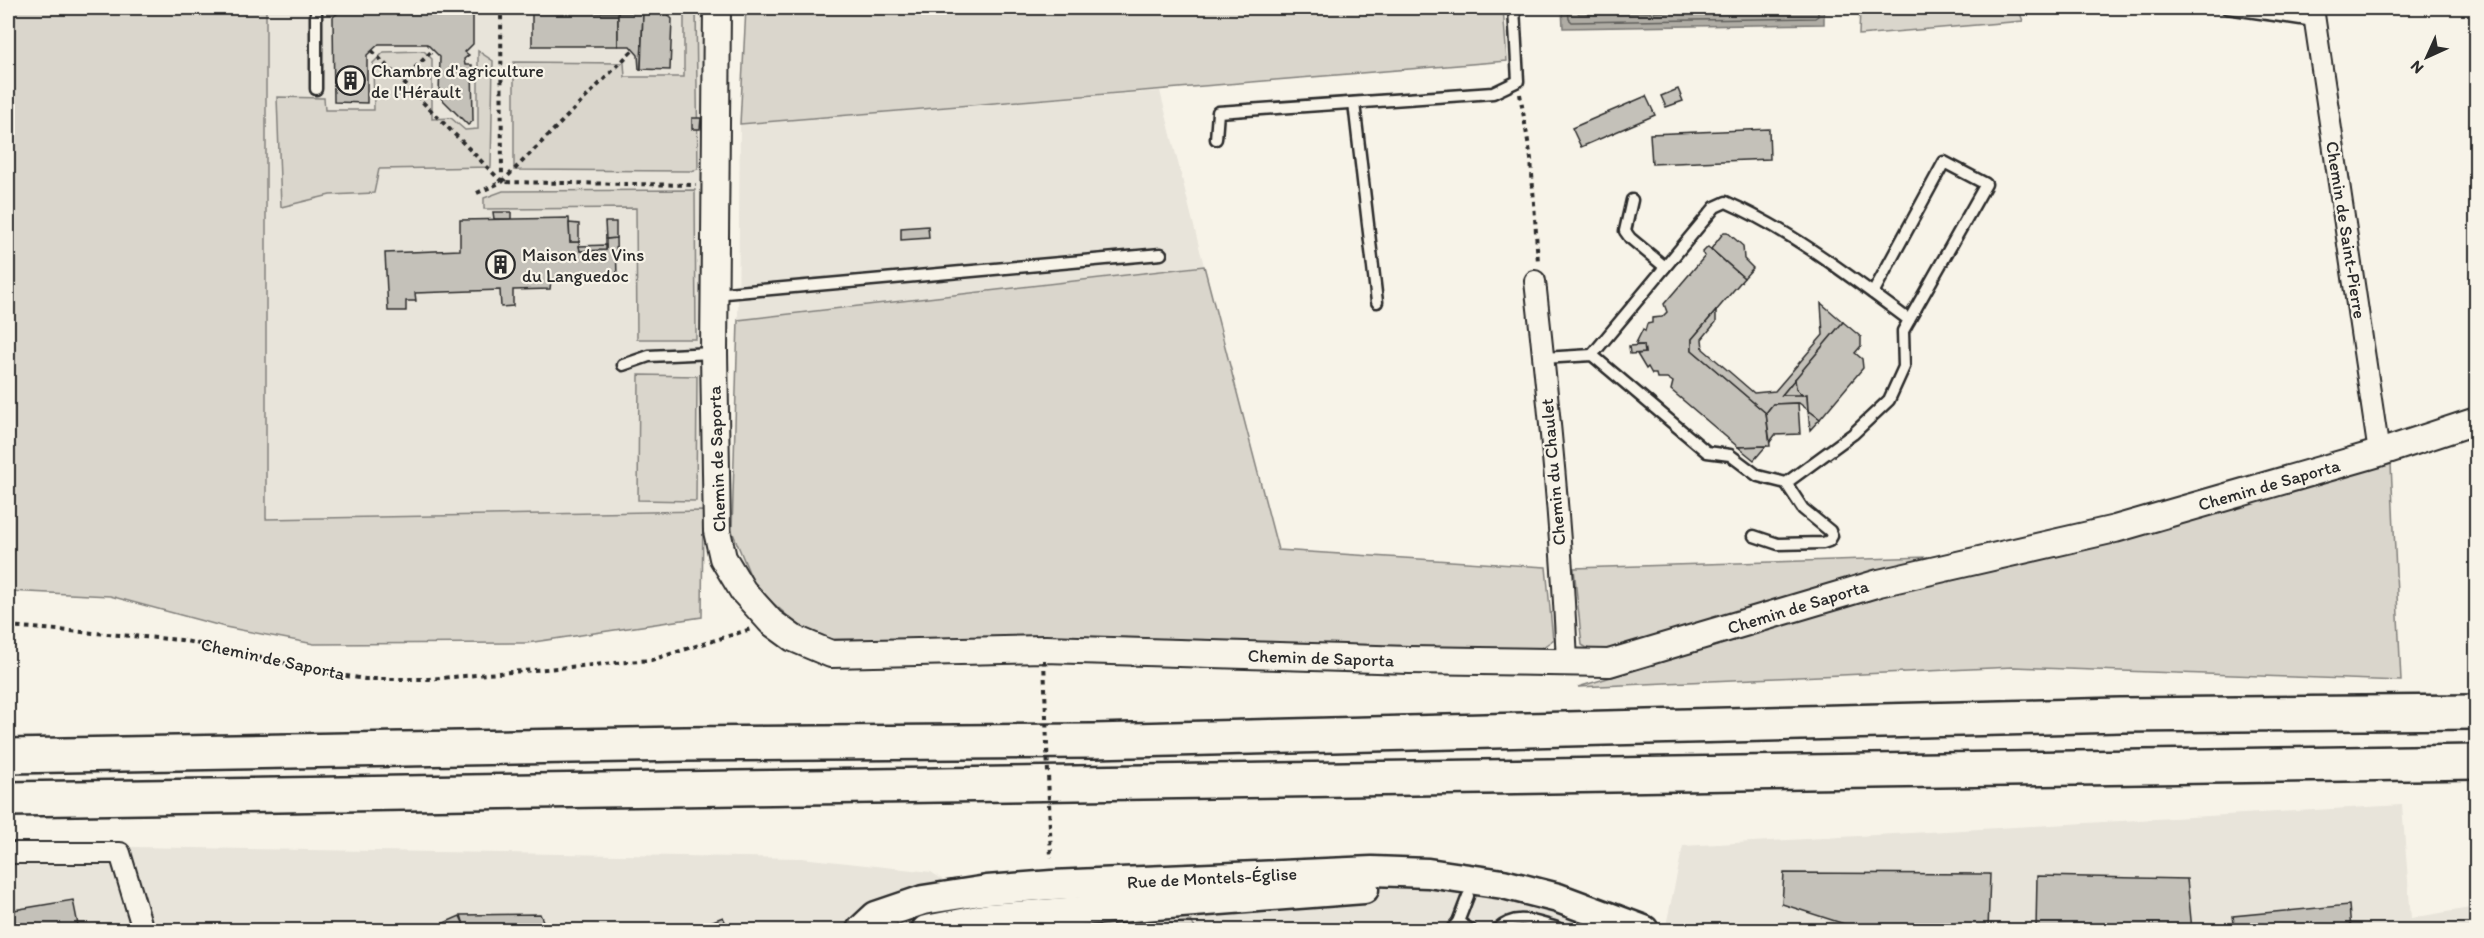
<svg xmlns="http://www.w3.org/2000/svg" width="2484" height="938" font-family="Itim,sans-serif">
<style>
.built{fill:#e8e4da}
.green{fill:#dad6cc;stroke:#82807c;stroke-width:1.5}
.water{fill:#afaca4;stroke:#7a7874;stroke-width:1.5}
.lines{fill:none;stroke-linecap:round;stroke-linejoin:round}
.shore{stroke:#605f5b;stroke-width:1.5}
.building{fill:#c4c1b9;stroke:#2b2b2b;stroke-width:1.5}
.service-casing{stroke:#2b2b2b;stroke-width:15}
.minor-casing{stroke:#2b2b2b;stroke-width:24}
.tertiary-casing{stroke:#2b2b2b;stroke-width:30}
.secondary-casing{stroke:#2b2b2b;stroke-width:33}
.motorway-casing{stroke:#2b2b2b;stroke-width:38}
.path{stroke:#2b2b2b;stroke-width:4;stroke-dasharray:4.5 4.5;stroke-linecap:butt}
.service{stroke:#f7f3e8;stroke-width:10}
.minor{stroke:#f7f3e8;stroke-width:20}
.tertiary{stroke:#f7f3e8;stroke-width:26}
.secondary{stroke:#f7f3e8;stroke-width:28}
.motorway{stroke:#f7f3e8;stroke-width:33}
.path-bridge{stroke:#2b2b2b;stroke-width:4;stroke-dasharray:4.5 4.5;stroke-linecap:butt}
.labels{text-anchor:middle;stroke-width:4.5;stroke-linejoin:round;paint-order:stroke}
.poi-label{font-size:18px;fill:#2b2b2b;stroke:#f7f3e8;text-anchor:start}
.street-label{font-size:18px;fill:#2b2b2b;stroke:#f7f3e8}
</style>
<rect width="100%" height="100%" fill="#f7f3e8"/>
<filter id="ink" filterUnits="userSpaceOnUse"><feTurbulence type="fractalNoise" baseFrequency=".0167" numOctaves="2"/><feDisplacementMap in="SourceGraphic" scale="12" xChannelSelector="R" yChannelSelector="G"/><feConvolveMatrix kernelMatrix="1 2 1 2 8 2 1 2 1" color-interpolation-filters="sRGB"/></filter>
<g filter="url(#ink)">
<g class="built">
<path d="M266,8H702L703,511L266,519Z"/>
<path d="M1160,91L1204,266L738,320L740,124Z"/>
<path d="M2402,805L2411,918L2476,907V930H1665L1683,846Z"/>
<path d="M8,847H133L801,858L931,872L996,915L1248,890L1421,888L1531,904L1627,930H8Z"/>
</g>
<g class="green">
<path d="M8,8H266V519L703,511L702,617L527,643L314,644L225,627L110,596L8,591Z"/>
<path d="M684,8H696L698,169L691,171L514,170V62L624,63L625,77H684Z"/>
<path d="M746,8H1503L1507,61L740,124Z"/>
<path d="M1860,8H2018L2023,21L1859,35Z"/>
<path d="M424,51L432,59V119L451,118L465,130L478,129V51L493,61L491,167L379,169L374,193L330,195L281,207L277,97L324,98L325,110H374L373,63L384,52Z"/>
<path d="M695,190L696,339H637L636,208L484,209V198L503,191Z"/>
<path d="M1204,266L1278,550L1546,567L1553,640L1530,656L833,639L806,632L773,603L753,582L732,531L738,320Z"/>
<path d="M639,375L697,376L696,501L638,500Z"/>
<path d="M2391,464L2401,681L2013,667L1578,687L1881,596Z"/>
<path d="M1928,557L1602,657L1582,645L1574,568Z"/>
<path d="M1191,921L1196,930H1115Z"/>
</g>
<path class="water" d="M1562,8H1824V24L1563,28Z"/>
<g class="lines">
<g class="shore">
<path d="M1568,8L1569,19L1572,22L1815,18L1818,16V8"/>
<path d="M1575,8L1579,14L1807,10L1810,8"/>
</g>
</g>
<g class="building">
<rect x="358" y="8" width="87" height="4"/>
<path d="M559,8H618V13H560Z"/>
<rect x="618" y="8" width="25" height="5"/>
<path d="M339,12L473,13V44L465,52L469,55L464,59L465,65H472L473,121L468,125L439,96L440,57L427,44H379L367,55V103L334,102L333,17Z"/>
<rect x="532" y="13" width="86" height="33"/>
<path d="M618,13H643L641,69H639L638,55L630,46H618Z"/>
<path d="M643,13H666L672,19L670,70L641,69Z"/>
<path d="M1678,89L1683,101L1666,107L1661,96Z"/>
<path d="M1646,96L1655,115L1581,147L1572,128Z"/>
<path d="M692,118H701L700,129H692Z"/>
<path d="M1769,129L1770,159L1652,164L1650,134Z"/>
<path d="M493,212H511V219H494Z"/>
<path d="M569,218L570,242H579L580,251L606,250V239L616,238L617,278L551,280L550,289L513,290V306L501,307L500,290L415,293L416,301H406V311H388L385,253L460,250V220Z"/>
<path d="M605,222H616V238L606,239Z"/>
<path d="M569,223L579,224V242H570Z"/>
<path d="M928,226L929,238L901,240V228Z"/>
<path d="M1724,232H1727L1743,246L1744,259L1753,268L1744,278L1711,249Z"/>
<path d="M606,245V250L580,251L579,246Z"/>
<path d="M1708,247L1744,278L1692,339V350L1766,413L1770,446L1738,447L1671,390L1673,382L1667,378H1657L1656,374H1652L1648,367L1646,369L1637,354L1645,353L1644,345H1636V343L1643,329L1645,331L1647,324L1652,323V318L1662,317L1667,312L1664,304L1705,256L1702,253Z"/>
<path d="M1821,303L1843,322L1782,395L1807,394L1808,410L1799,403L1773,404L1766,413L1692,350V339L1716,311V322L1702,339L1703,349L1754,393L1775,391L1823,335Z"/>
<path d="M1843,322L1861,337V346L1855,353L1862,359L1863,368L1820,419L1808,410L1807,394L1802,395L1796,389L1795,379Z"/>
<path d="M1644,345L1645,353L1630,354L1629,346Z"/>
<path d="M1795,379L1796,389L1802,395H1782Z"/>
<path d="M1798,403L1800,434L1775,435L1770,442L1766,413L1773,404Z"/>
<path d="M1808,410L1820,419L1810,430Z"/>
<path d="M1766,446L1754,460L1738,447Z"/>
<path d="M1784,873L1990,874L1988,930H1863L1782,904Z"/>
<path d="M2037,876L2187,879L2192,930H2036Z"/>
<path d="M73,900L79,930H8V911Z"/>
<path d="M2349,905L2351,930H2235L2233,916Z"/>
<path d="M540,914L547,930H452L464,925L461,915Z"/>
<path d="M460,916L464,925L452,930H428Z"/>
<path d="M723,917L729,930H680L694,924L695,928Z"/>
</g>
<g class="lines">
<defs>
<g id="service">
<path d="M2227,8L2314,21"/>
<path d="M316,89V8"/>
<path d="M1354,103L1377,302"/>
<path d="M1216,139L1218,112L1493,93L1518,81L1514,8"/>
<path d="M1632,200L1625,231L1630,238L1665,267"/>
<path d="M715,294L1161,254"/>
<path d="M1592,355L1715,207L1726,202C1792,231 1851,277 1909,320"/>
<path d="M1543,358L1592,355L1707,452L1730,455L1758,476L1786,483L1853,434L1889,400L1904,367L1903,331L1986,184L1944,162L1873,293"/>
<path d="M623,365L649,356L713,353"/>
<path d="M1754,536L1778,544L1823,543L1829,541L1832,536L1830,531L1803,509L1786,483"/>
<path d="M1458,922L1471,930"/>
<path d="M1451,930L1458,922L1468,896"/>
<path d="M1497,930C1517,912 1534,922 1557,928L1560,930"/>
</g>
<g id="minor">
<path d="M2313,8L2379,453"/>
<path d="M1535,281C1549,408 1562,535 1567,663"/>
<path d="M8,853H120L143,930"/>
</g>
<path id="tertiary" d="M717,8L714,353L717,531L723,558L743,591L771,622L793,638L831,654L1045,649L1409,660L1609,663L1879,583L2115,529L2379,453L2476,421"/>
<g id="secondary">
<path d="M861,930L876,916L923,900L987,890L1052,885L1372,871L1428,873L1503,884L1558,898L1644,930"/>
<path d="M926,930L989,918L1364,889"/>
</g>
<g id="motorway">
<path d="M8,756L684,744L1094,741L2120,715L2476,712"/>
<path d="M8,799L2476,762"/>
</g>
</defs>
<use href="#service" class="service-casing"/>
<use href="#minor" class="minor-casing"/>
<use href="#tertiary" class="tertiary-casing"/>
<use href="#secondary" class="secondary-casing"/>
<use href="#motorway" class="motorway-casing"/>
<g class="path">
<path d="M372,51L502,182L696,185"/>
<path d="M402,81L433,50"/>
<path d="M1520,94L1531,159L1538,262"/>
<path d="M502,182L633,50"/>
<path d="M477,193L502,182L501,8"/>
<path d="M8,626L181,640L334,674L365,679H429L651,660L751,629"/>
</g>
<use href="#service" class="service"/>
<use href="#minor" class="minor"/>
<use href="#tertiary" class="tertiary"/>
<use href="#secondary" class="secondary"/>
<use href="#motorway" class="motorway"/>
<path class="path-bridge" d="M1044,660L1051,858"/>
</g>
</g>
<defs>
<symbol id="building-ring" viewBox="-11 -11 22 22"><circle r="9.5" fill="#f7f3e8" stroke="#2b2b2b" stroke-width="1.5"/><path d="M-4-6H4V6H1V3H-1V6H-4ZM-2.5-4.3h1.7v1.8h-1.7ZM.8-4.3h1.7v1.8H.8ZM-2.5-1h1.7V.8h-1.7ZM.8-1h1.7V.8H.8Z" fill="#2b2b2b"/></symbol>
</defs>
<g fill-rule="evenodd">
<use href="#building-ring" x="334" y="64" width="33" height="33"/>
<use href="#building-ring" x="484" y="248" width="33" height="33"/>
</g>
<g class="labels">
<g class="poi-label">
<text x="371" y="77">Chambre d'agriculture<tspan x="371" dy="21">de l'Hérault</tspan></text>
<text x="522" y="261">Maison des Vins<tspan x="522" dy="21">du Languedoc</tspan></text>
</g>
<g class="street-label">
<text transform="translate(2346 230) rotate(81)" y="6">Chemin de Saint-Pierre</text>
<text transform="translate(717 459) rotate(-92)" y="6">Chemin de Saporta</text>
<text transform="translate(1553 472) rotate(-95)" y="6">Chemin du Chaulet</text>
<text transform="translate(2269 485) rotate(-16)" y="6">Chemin de Saporta</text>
<text transform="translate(1798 607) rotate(-17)" y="6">Chemin de Saporta</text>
<text transform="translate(1321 658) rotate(2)" y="6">Chemin de Saporta</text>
<text transform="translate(273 659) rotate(12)" y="6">Chemin de Saporta</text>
<text transform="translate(1212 878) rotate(-3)" y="6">Rue de Montels-Église</text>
</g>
</g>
<rect width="2484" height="938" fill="none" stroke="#f7f3e8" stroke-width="30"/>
<rect x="15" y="15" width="2454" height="908" fill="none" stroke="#2b2b2b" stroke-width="2" filter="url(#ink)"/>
<g transform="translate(2427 57) rotate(225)" stroke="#f7f3e8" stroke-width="4.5" paint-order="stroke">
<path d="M0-4.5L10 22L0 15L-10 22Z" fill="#2b2b2b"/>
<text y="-9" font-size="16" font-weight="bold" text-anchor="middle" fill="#2b2b2b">N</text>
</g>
</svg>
